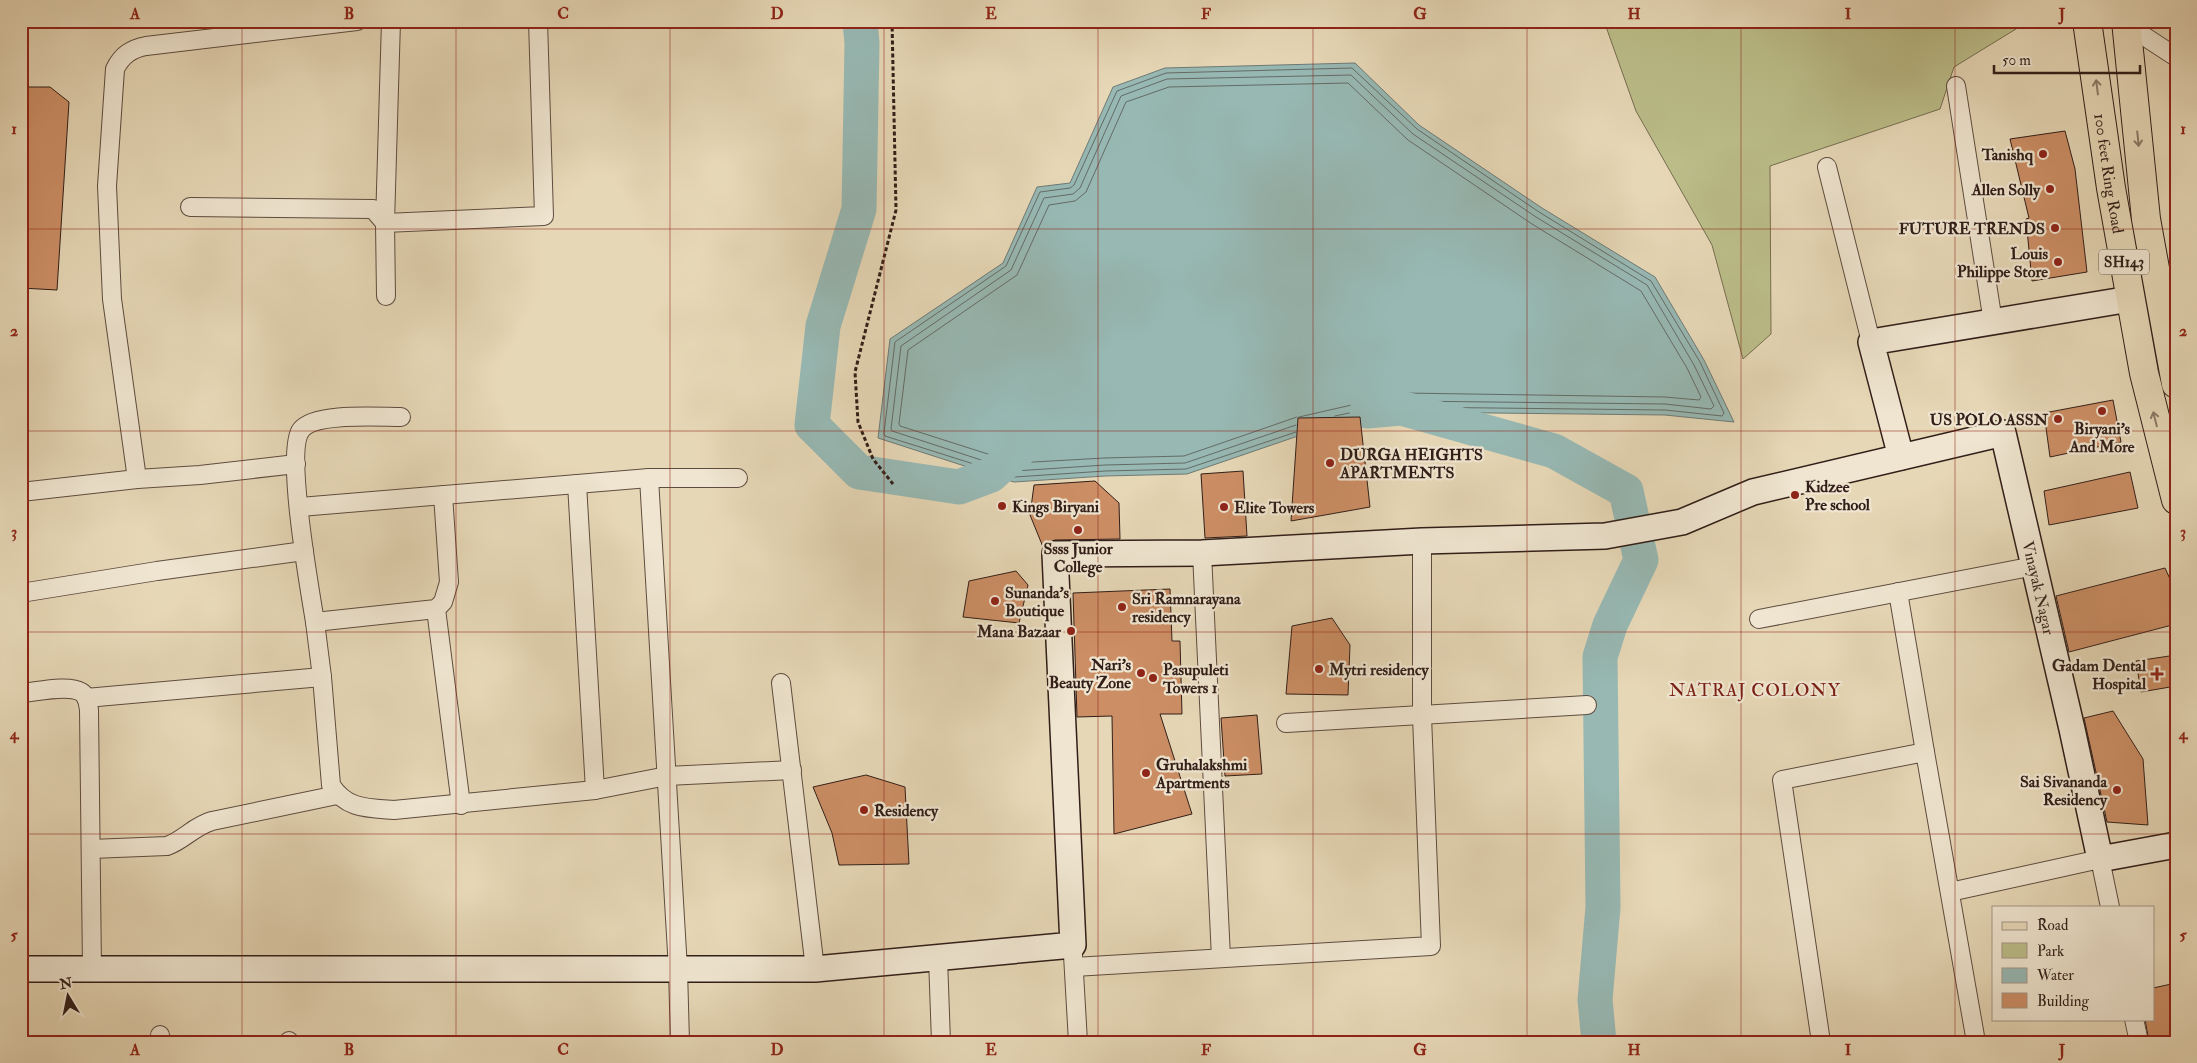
<svg xmlns="http://www.w3.org/2000/svg" width="2197" height="1063" font-family="'IM FELL Double Pica',serif">
<style>
.green{fill:#bbbd89;stroke:#766e50}
.water{fill:#97b8b3;stroke:#6e7a75}
.lines{fill:none;stroke-linecap:round;stroke-linejoin:round}
.shore{stroke:#646b66;stroke-width:1}
.river{stroke:#97b8b3;stroke-width:35}
.building{fill:#cc8e65;stroke:#311e18}
.street-casing{stroke:#5e4c40;stroke-width:20}
.secondary-casing{stroke:#311e18;stroke-width:28}
.primary-casing{stroke:#311e18;stroke-width:30}
.path{stroke:#311e18;stroke-width:3;stroke-dasharray:4 2.5;stroke-linecap:butt}
.street{stroke:#efe5d0;stroke-width:18}
.secondary{stroke:#efe5d0;stroke-width:25}
.primary{stroke:#e6d7b6;stroke-width:28}
.oneway{stroke:#8c7a67}
.grid{fill:none;stroke:#8f2418;stroke-width:1;stroke-opacity:0.55}
.poi-dot{fill:#8f2418;stroke:#efe5d0;stroke-width:2}
.labels{text-anchor:middle;stroke-width:4.5;stroke-linejoin:round;paint-order:stroke}
.shield{fill:#efe5d0;stroke:#6a5a4f;stroke-width:1}
.shield-label{font-size:15px;font-weight:bold;fill:#311e18}
.poi-label{font-size:16px;font-weight:bold;fill:#311e18;stroke:#efe5d0;text-anchor:start}
.street-label{font-size:16px;fill:#311e18;stroke:#efe5d0}
.neighbourhood-label{font-size:18px;letter-spacing:1px;fill:#7a1f14;stroke:#efe5d0}
.neatline{fill:none;stroke:#8f2418;stroke-width:2}
.grid-label{font-size:16px;text-anchor:middle;font-weight:bold;fill:#8f2418}
</style>
<rect width="100%" height="100%" fill="#e6d7b6"/>
<filter id="stains"><feTurbulence type="fractalNoise" baseFrequency=".004" numOctaves="4"/><feColorMatrix values="0 0 0 0 .2 0 0 0 0 .09 0 0 0 0 .02 0 0 0 .5 -.17"/></filter>
<radialGradient id="worn" r=".72"><stop offset=".6" stop-color="#630" stop-opacity="0"/><stop offset="1" stop-color="#630" stop-opacity=".3"/></radialGradient>
<path class="green" d="M1604,21H2029L1954,67L1940,109L1770,166L1771,334L1743,359L1712,245L1636,111Z"/>
<path class="water" d="M1355,63L1419,125L1542,208L1655,277L1704,360L1734,422L1665,415L1406,412L1298,436L1187,474L1105,476L1014,482L878,438L890,339L1003,263L1037,187L1070,183L1113,87L1165,68Z"/>
<g class="lines">
<g class="shore">
<path d="M1297,417L1184,456L1104,458L1016,463L900,426L899,424L908,350L1017,275L1049,205L1075,201L1086,192L1126,102L1169,87L1348,83L1408,140L1532,224L1641,291L1687,368L1701,397L1699,400L1665,397L1404,393L1299,417"/>
<path d="M1296,425L1185,463L1105,465L1015,471L892,431L891,429L901,346L1011,270L1044,198L1073,194L1080,188L1121,96L1167,79L1351,75L1413,134L1536,217L1647,285L1694,365L1714,406L1711,409L1665,404L1405,401L1335,416"/>
<path d="M1296,432L1186,469L1105,471L1015,477L885,436L884,433L895,342L1006,266L1040,192L1070,188L1074,185L1117,91L1166,73L1352,68L1417,129L1539,212L1651,281L1700,362L1724,413L1722,416L1665,410L1406,407L1361,417"/>
</g>
<g class="river">
<path d="M860,21L862,43L859,209L823,326L812,425L859,472L959,487L991,475L1028,442"/>
<path d="M1367,411L1401,408L1554,451L1626,491L1641,560L1610,625L1600,657L1603,907L1595,1000L1599,1042"/>
</g>
</g>
<g class="building">
<path d="M21,87H50L69,102L57,290L21,288Z"/>
<path d="M2065,131L2075,169L2087,272L2032,281L2026,219L2029,218L2010,139Z"/>
<path d="M2113,400L2121,442L2050,457L2044,413Z"/>
<path d="M1360,417L1370,507L1291,521L1298,418Z"/>
<path d="M1243,471L1247,536L1205,538L1201,474Z"/>
<path d="M2130,472L2138,508L2049,525L2044,491Z"/>
<path d="M1095,481L1119,503L1120,539L1055,540L1048,542L1043,547L1030,515L1034,485Z"/>
<path d="M2165,568L2176,592V624L2069,652L2056,596Z"/>
<path d="M1016,571L1028,585L1019,623L963,617L969,581Z"/>
<path d="M1170,589L1172,641H1180L1182,714H1160L1192,814L1114,834L1112,716L1077,717L1073,593Z"/>
<path d="M1332,618L1350,645L1348,695L1286,694L1292,626Z"/>
<path d="M2176,655V686L2141,692L2136,661Z"/>
<path d="M2113,711L2143,759L2148,825L2107,822L2084,718Z"/>
<path d="M1257,715L1262,774L1225,776L1221,718Z"/>
<path d="M866,775L905,787L909,864L839,865L832,833L813,787Z"/>
<path d="M2176,983V1042H2149L2145,1019H2153V988Z"/>
</g>
<g class="lines">
<defs>
<g id="street">
<path d="M2127,25L2176,57"/>
<path d="M1956,86L1993,322"/>
<path d="M1827,167L1871,342"/>
<path d="M190,207L373,209L385,223"/>
<path d="M385,223L544,216L538,21"/>
<path d="M386,296L385,223L391,21"/>
<path d="M401,417C379,417 314,412 301,430C285,451 310,591 315,622L436,609L443,602L449,582L443,495"/>
<path d="M296,464L200,475L137,479L112,299L107,186L115,69C122,55 131,49 146,46L357,21"/>
<path d="M649,478L678,969L680,1042"/>
<path d="M577,484L595,790"/>
<path d="M21,492L137,479"/>
<path d="M300,507L649,478H738"/>
<path d="M1202,553L1221,958"/>
<path d="M1898,592L1925,752"/>
<path d="M21,593L157,571L304,551"/>
<path d="M436,609L461,805"/>
<path d="M1759,619L2034,566"/>
<path d="M315,622L322,677L331,785C346,809 367,808 394,810L595,790L667,776L792,770"/>
<path d="M781,683L815,969"/>
<path d="M21,693C36,692 68,684 81,692C87,695 88,703 89,710L92,969"/>
<path d="M86,698L322,677"/>
<path d="M1286,723L1587,705"/>
<path d="M91,849L167,846C184,840 194,826 212,821L337,795"/>
<path d="M1950,892L2100,859L2110,907"/>
<path d="M1073,955L1078,1042"/>
<path d="M938,958L941,1042"/>
<path d="M1074,967L1431,946L1422,716V541"/>
<path d="M2134,1019L2139,1042"/>
<path d="M160,1042V1035"/>
<path d="M289,1042V1041"/>
<path d="M1821,1042L1782,780L1925,752L1976,1042"/>
</g>
<g id="secondary">
<path d="M1901,457L1871,342L2130,299"/>
<path id="s1" d="M21,969H815L1073,945L1055,554L1202,553L1422,541L1605,536L1682,522L1753,492L2003,433L2072,729L2100,859L2176,845"/>
</g>
<g id="primary">
<path id="s2" d="M2087,21L2111,188L2144,373L2176,500"/>
<path d="M2126,21L2146,219L2176,384"/>
</g>
</defs>
<use href="#street" class="street-casing"/>
<use href="#secondary" class="secondary-casing"/>
<use href="#primary" class="primary-casing"/>
<path class="path" d="M892,21L896,210L855,372L858,422L873,459L893,484"/>
<use href="#street" class="street"/>
<use href="#secondary" class="secondary"/>
<use href="#primary" class="primary"/>
</g>
<defs><path id="oneway-shaft" d="M-6 0H5M1.5-3L5.5 0L1.5 3" fill="none" stroke-width="1.6" stroke-linecap="round" stroke-linejoin="round" transform="scale(1.25)"/></defs>
<g class="oneway">
<use href="#oneway-shaft" transform="translate(2097 87) rotate(-97)"/>
<use href="#oneway-shaft" transform="translate(2138 139) rotate(84)"/>
<use href="#oneway-shaft" transform="translate(2155 419) rotate(-104)"/>
</g>
<path class="grid" d="M242,21V1042M456,21V1042M670,21V1042M884,21V1042M1098,21V1042M1313,21V1042M1527,21V1042M1741,21V1042M1955,21V1042M21,229H2176M21,431H2176M21,632H2176M21,834H2176"/>
<g class="poi-dot">
<circle cx="2043" cy="154" r="5"/>
<circle cx="2050" cy="189" r="5"/>
<circle cx="2055" cy="228" r="5"/>
<circle cx="2058" cy="262" r="5"/>
<circle cx="2102" cy="411" r="5"/>
<circle cx="2058" cy="419" r="5"/>
<circle cx="1330" cy="463" r="5"/>
<circle cx="1795" cy="495" r="5"/>
<circle cx="1002" cy="506" r="5"/>
<circle cx="1224" cy="507" r="5"/>
<circle cx="1078" cy="530" r="5"/>
<circle cx="995" cy="601" r="5"/>
<circle cx="1122" cy="607" r="5"/>
<circle cx="1071" cy="631" r="5"/>
<circle cx="1319" cy="669" r="5"/>
<circle cx="1141" cy="673" r="5"/>
<path d="M2154.5 666.5h5v5h5v5h-5v5h-5v-5h-5v-5h5z"/>
<circle cx="1153" cy="678" r="5"/>
<circle cx="1146" cy="773" r="5"/>
<circle cx="2117" cy="790" r="5"/>
<circle cx="864" cy="810" r="5"/>
</g>
<g class="labels">
<rect class="shield" x="2099" y="249.5" width="50" height="25" rx="4"/>
<g class="shield-label">
<text x="2124" y="267">SH143</text>
</g>
<g class="poi-label">
<text x="2033" y="160" text-anchor="end">Tanishq</text>
<text x="2040" y="195" text-anchor="end">Allen Solly</text>
<text x="2045" y="234" text-anchor="end">FUTURE TRENDS</text>
<text x="2048" y="259" text-anchor="end">Louis<tspan x="2048" dy="18">Philippe Store</tspan></text>
<text x="2048" y="425" text-anchor="end">US POLO ASSN</text>
<text x="2102" y="434" text-anchor="middle">Biryani's<tspan x="2102" dy="18">And More</tspan></text>
<text x="1340" y="460">DURGA HEIGHTS<tspan x="1340" dy="18">APARTMENTS</tspan></text>
<text x="1805" y="492">Kidzee<tspan x="1805" dy="18">Pre school</tspan></text>
<text x="1012" y="512">Kings Biryani</text>
<text x="1234" y="513">Elite Towers</text>
<text x="1078" y="554" text-anchor="middle">Ssss Junior<tspan x="1078" dy="18">College</tspan></text>
<text x="1005" y="598">Sunanda's<tspan x="1005" dy="18">Boutique</tspan></text>
<text x="1132" y="604">Sri Ramnarayana<tspan x="1132" dy="18">residency</tspan></text>
<text x="1061" y="637" text-anchor="end">Mana Bazaar</text>
<text x="1131" y="670" text-anchor="end">Nari's<tspan x="1131" dy="18">Beauty Zone</tspan></text>
<text x="2146" y="671" text-anchor="end">Gadam Dental<tspan x="2146" dy="18">Hospital</tspan></text>
<text x="1163" y="675">Pasupuleti<tspan x="1163" dy="18">Towers 1</tspan></text>
<text x="1329" y="675">Mytri residency</text>
<text x="1156" y="770">Gruhalakshmi<tspan x="1156" dy="18">Apartments</tspan></text>
<text x="2107" y="787" text-anchor="end">Sai Sivananda<tspan x="2107" dy="18">Residency</tspan></text>
<text x="874" y="816">Residency</text>
</g>
<g class="street-label">
<text dy="6" stroke="none"><textPath href="#s2" startOffset="154">100 feet Ring Road</textPath></text>
<text dy="6" stroke="none"><textPath href="#s1" startOffset="2566">Vinayak Nagar</textPath></text>
</g>
<g class="neighbourhood-label">
<text x="1755" y="696">NATRAJ COLONY</text>
</g>
</g>
<rect width="2197" height="1063" fill="none" stroke="#e6d7b6" stroke-width="55"/>
<rect x="1992" y="906" width="162" height="115" fill="#efe5d0" stroke="#a39586"/>
<rect x="2002" y="922" width="25" height="8" fill="#e6d7b6" stroke="#a39586"/>
<text x="2037" y="930" font-size="15" fill="#311e18">Road</text>
<rect x="2002" y="943" width="25" height="15" fill="#bbbd89" stroke="#a39586"/>
<text x="2037" y="956" font-size="15" fill="#311e18">Park</text>
<rect x="2002" y="968" width="25" height="15" fill="#97b8b3" stroke="#a39586"/>
<text x="2037" y="980" font-size="15" fill="#311e18">Water</text>
<rect x="2002" y="993" width="25" height="15" fill="#cc8e65" stroke="#a39586"/>
<text x="2037" y="1006" font-size="15" fill="#311e18">Building</text>
<g transform="translate(68 996) rotate(350)" stroke="#efe5d0" stroke-width="4" paint-order="stroke">
<path d="M0-4L9 19L0 12L-9 19Z" fill="#311e18"/>
<text y="-8" font-size="14" font-weight="bold" text-anchor="middle" fill="#311e18">N</text>
</g>
<path d="M1994 65v8h146v-8" fill="none" stroke="#311e18" stroke-width="2.5"/>
<text x="2002" y="65" font-size="15" fill="#311e18" stroke="#efe5d0" stroke-width="4" paint-order="stroke">50 m</text>
<rect x="28" y="28" width="2142" height="1008" class="neatline"/>
<g class="grid-label">
<text x="135" y="19">A</text>
<text x="349" y="19">B</text>
<text x="563" y="19">C</text>
<text x="777" y="19">D</text>
<text x="991" y="19">E</text>
<text x="1206" y="19">F</text>
<text x="1420" y="19">G</text>
<text x="1634" y="19">H</text>
<text x="1848" y="19">I</text>
<text x="2062" y="19">J</text>
<text x="14" y="134">1</text>
<text x="2183" y="134">1</text>
<text x="14" y="336">2</text>
<text x="2183" y="336">2</text>
<text x="14" y="537">3</text>
<text x="2183" y="537">3</text>
<text x="14" y="739">4</text>
<text x="2183" y="739">4</text>
<text x="14" y="940">5</text>
<text x="2183" y="940">5</text>
<text x="135" y="1055">A</text>
<text x="349" y="1055">B</text>
<text x="563" y="1055">C</text>
<text x="777" y="1055">D</text>
<text x="991" y="1055">E</text>
<text x="1206" y="1055">F</text>
<text x="1420" y="1055">G</text>
<text x="1634" y="1055">H</text>
<text x="1848" y="1055">I</text>
<text x="2062" y="1055">J</text>
</g>
<rect width="100%" height="100%" filter="url(#stains)"/>
<rect width="100%" height="100%" fill="url(#worn)"/>
</svg>
